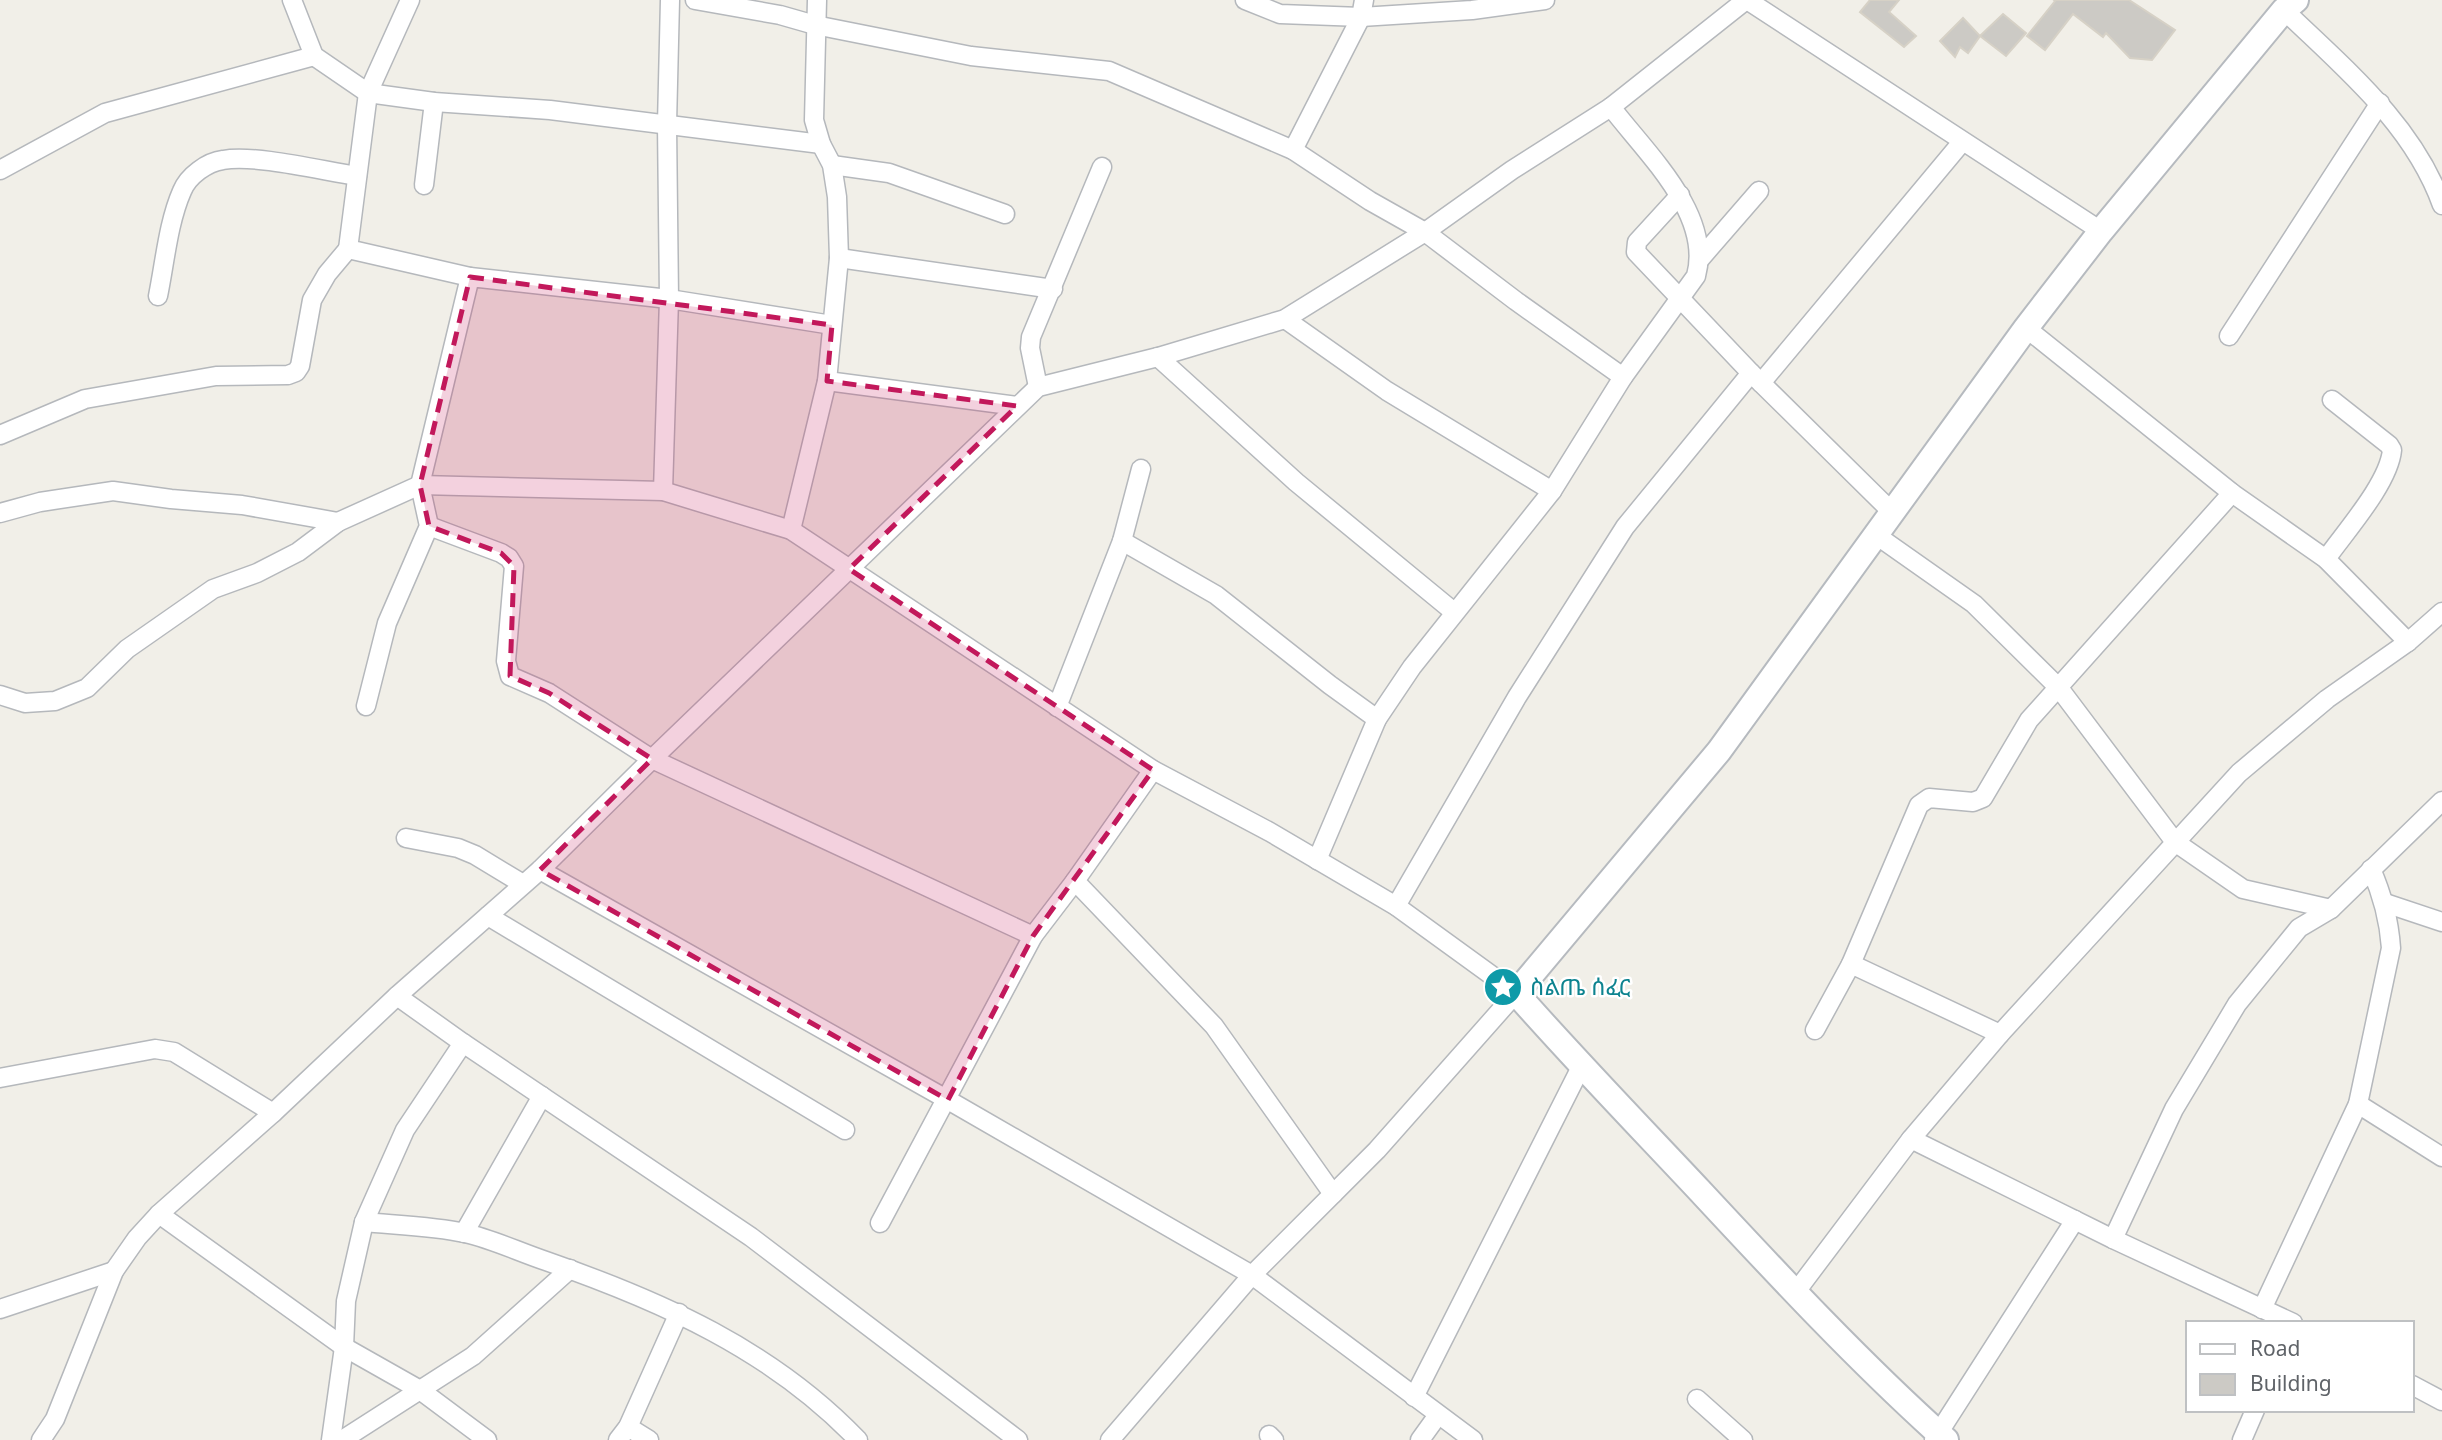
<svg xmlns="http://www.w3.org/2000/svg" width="2442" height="1440" font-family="'Noto Sans','Noto Sans Ethiopic',sans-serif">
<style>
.building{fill:#cccac5;stroke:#d6d1c6;stroke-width:2}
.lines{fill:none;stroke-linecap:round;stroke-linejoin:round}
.street-casing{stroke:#b5b8bc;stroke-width:21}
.secondary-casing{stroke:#b6babf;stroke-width:28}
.street{stroke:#fff;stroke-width:18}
.secondary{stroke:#fff;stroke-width:24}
.marked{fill:#c2185b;fill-opacity:0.2;stroke:#c2185b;stroke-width:5;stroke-dasharray:14 9;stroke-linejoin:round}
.labels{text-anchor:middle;stroke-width:5;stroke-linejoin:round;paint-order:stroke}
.culture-label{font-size:23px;fill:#0d838f;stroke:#fff;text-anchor:start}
</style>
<rect width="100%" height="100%" fill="#f1efe8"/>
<g class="building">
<path d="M1870,0H1899L1889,12L1916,36L1904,47L1860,12Z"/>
<path d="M2054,0H2129L2175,30L2152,60L2130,58L2106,33L2103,37L2073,14L2045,50L2027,36L2055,1Z"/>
<path d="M2003,14L2026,33L2006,56L1980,36Z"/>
<path d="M1963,18L1980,36L1968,53L1960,47L1955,57L1940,41Z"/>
</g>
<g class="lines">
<defs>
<g id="street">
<path d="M292,0L314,56L368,93L434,102L550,110L821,144"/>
<path d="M410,0L368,93L348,249L470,277"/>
<path d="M695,0L780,15L815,25L971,56L1109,71L1293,150L1370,201L1425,232L1516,301L1623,377"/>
<path d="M1245,0L1280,14L1361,17L1472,10L1545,0"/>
<path d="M1747,0L2101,231"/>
<path d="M2284,10C2344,68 2413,124 2442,205"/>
<path d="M1293,150L1361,17L1364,0"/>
<path d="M832,165L889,173L1005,214"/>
<path d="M0,170L105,113L314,56"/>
<path d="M424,185L434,102"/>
<path d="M1680,195L1637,242L1636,252L1751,373L1892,512"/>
<path d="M839,258L1053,289"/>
<path d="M1700,259L1759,191"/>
<path d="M158,296C165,262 168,223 182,191C188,176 207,162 223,160C255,154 323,171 357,176"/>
<path d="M1285,319L1387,391L1552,491"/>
<path d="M2026,328L2232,493L2326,559L2408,642"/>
<path d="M2229,336L2380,103"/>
<path d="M1158,357L1296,482L1454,612"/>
<path d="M827,381L1017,406"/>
<path d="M1761,383L1962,142"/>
<path d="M1038,387L1030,348L1031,337L1102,167"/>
<path d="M0,435L85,399L216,376L288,375L296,372L300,366L312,300L327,274L348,249"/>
<path d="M663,491L669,299L832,325"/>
<path d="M0,513L40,502L113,491L171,499L242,505L338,522"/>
<path d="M429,526L501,553L509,558L514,566L506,661L510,676L549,693L652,759L1033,936L880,1223"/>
<path d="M791,530L827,381L839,258L837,197L832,165L821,144L814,120L817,0"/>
<path d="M1876,535L1974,604L2059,688L2175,842L2243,889L2331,909"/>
<path d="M1122,541L1216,595L1330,685L1377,719"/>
<path d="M2326,559C2345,532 2389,483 2392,450L2389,445L2332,400"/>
<path d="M0,695L25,703L55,701L87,688L127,649L213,589L257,573L298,552L338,522L420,485L663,491L791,530L1153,770L1270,832L1396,906L1516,993L1377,1150L1252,1275L1110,1440"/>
<path d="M366,706L387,623L429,526L420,485L470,277L669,299L667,124L670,0"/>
<path d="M1057,707L1122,541L1141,469"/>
<path d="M1153,770L1075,881L1214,1026L1333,1194"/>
<path d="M406,838L458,848L475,855L523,884"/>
<path d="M1317,860L1377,719L1412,667L1552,491L1623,377L1696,276C1713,214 1645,152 1611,107"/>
<path d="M540,870L948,1100L1252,1275L1473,1440"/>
<path d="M2385,903L2442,922"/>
<path d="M1396,906L1517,697L1625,527L1751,373"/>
<path d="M488,916L845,1130"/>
<path d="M1033,936L1075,881"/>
<path d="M1851,964L2000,1034"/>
<path d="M397,996L463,1043L751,1237L1018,1440"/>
<path d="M1815,1030L1851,964L1919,805L1929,798L1973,802L1983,798L2029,720L2232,493"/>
<path d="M0,1078L155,1049L174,1052L273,1113"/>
<path d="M2358,1104L2442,1157"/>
<path d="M1911,1139L2113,1239L2293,1323"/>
<path d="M159,1214L344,1347L420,1390L487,1440"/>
<path d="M364,1222C396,1225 434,1226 465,1233C492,1239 519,1252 546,1261C661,1301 772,1350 858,1440"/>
<path d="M464,1233L542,1096"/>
<path d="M2113,1239L2174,1109L2237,1004L2299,928L2331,909L2442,801"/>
<path d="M1795,1293L1911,1139L2000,1034L2239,773L2327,699L2408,642L2442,612"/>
<path d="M0,1309L114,1271"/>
<path d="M2262,1309L2358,1104L2391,948C2389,919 2383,896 2371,869"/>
<path d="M2412,1385L2442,1401"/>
<path d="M1414,1397L1581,1067"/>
<path d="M1697,1399L1743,1440"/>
<path d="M628,1427L649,1440"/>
<path d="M1269,1435L1274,1440"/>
<path d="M41,1440L55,1419L114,1271L137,1238L159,1214L273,1113L397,996L540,870L652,759L1038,387L1158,357L1285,319L1425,232L1512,170L1611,107L1746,0"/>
<path d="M331,1440L344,1347L346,1301L364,1222L405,1130L463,1043"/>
<path d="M342,1440L473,1356L570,1269"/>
<path d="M618,1440L628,1427L679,1313"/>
<path d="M1420,1440L1438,1415"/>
<path d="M1934,1440L2075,1220"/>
<path d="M2242,1440L2255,1410"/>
</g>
<path id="secondary" d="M1946,1440C1859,1362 1780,1277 1700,1191C1638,1125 1576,1061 1516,993L1719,751L2026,328L2101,231L2284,10L2296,0"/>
</defs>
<use href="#street" class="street-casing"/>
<use href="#secondary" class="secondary-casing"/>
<use href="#street" class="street"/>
<use href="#secondary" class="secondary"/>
</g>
<path class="marked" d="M470,277L832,325L827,381L1017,406L849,569L1153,770L1033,936L948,1100L540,870L652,759L549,693L510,676L514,566L501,553L429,526L420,485Z"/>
<defs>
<symbol id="sight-disc" viewBox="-11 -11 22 22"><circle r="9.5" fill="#0f9aa8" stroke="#fff"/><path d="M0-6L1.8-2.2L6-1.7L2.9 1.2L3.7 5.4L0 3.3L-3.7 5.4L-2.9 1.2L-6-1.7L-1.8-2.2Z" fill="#fff"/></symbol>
</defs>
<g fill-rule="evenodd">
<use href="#sight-disc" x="1481" y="965" width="44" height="44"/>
</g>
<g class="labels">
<g class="culture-label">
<text x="1530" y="995">ስልጤ ሰፈር</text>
</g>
</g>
<rect x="2186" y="1321" width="228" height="91" fill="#ffffff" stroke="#bfc1c3" stroke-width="2"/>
<rect x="2200" y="1344" width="35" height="10" fill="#ffffff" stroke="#bfc1c3" stroke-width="2"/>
<text x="2250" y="1356" font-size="21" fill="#5f6368">Road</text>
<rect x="2200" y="1374" width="35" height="21" fill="#cccac5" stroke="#bfc1c3" stroke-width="2"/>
<text x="2250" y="1391" font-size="21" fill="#5f6368">Building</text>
</svg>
